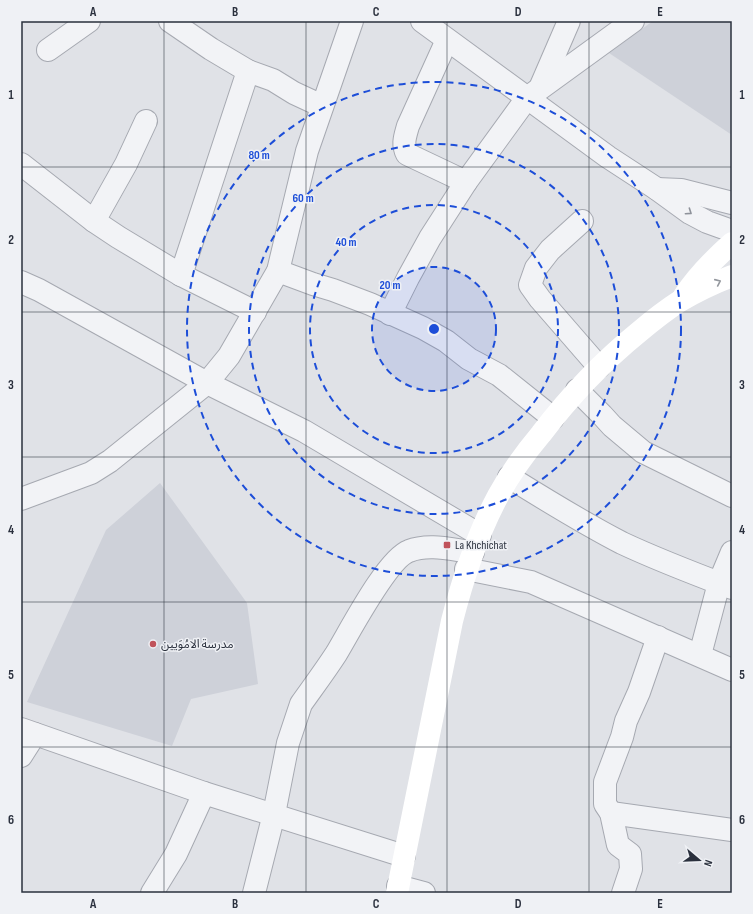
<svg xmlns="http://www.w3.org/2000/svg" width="753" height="914" font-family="'Sofia Sans Condensed','Noto Sans Arabic',sans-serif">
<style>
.built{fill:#ced1d9}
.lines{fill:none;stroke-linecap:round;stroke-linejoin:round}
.street-casing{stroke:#a6a9b1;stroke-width:24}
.street{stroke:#f2f3f6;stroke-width:22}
.secondary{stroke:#fff;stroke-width:22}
.oneway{stroke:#8e929a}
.oneway2{stroke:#94989e}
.grid{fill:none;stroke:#2a303d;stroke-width:1;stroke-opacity:0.55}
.ring{fill:none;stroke:#1d4ed8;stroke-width:2;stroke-dasharray:7 5}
.poi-dot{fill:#c0525a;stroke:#eff1f5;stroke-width:1.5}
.labels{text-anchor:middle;stroke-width:3;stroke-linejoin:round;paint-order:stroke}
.poi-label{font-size:12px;fill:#2a303d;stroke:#eff1f5;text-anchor:start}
.centre{fill:#1d4ed8;stroke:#eff1f5;stroke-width:2}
.ring-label{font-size:12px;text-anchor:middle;font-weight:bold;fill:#1d4ed8;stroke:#eff1f5;stroke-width:3;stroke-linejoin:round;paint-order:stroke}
.neatline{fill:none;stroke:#2a303d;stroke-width:1.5}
.grid-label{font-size:13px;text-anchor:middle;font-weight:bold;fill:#2a303d}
</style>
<rect width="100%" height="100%" fill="#e0e2e7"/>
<g class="built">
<path d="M653,21H732V135L609,53Z"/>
<path d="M160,483L247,603L258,684L191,699L172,746L27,702L106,530Z"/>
</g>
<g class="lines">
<defs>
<g id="street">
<path d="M170,21L211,49L248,71L181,275"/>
<path d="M352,21L307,151L278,271L229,356L207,383L304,431L480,535"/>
<path d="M422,21L608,157L657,189L690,213L707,222L732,231"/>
<path d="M447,40L408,126C405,137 402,144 407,154L466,182"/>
<path d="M48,50L89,21"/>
<path d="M248,71L273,80L294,93L322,106"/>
<path d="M540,88L569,21"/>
<path d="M21,164L94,221L118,237L181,275L255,312"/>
<path d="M657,189L681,190L732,203"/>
<path d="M94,221L126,164L146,121"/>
<path d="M582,221L550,250L536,268L530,285L540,299L599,367"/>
<path d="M278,271L313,284L333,290L370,304L423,328L446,341L469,359L499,375L553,418"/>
<path d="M21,282L39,290L207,383L110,461L91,473L21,499"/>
<path d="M390,314L408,278L430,238L466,182L527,98L633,21"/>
<path d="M577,390L602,415L612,426L643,452L732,496"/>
<path d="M509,477C546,500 583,523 622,543C658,560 695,574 732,588"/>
<path d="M466,569L531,582L732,670"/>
<path d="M700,655L719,583L732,552"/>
<path d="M21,729L204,793L404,856"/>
<path d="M21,756L35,734"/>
<path d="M611,813L732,830"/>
<path d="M398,886L424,893"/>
<path d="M152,893L176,854L204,793"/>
<path d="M254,893L274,814L288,743L301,704C313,687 325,671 336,654C350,631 387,559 409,551C429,543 453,550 473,552"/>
<path d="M623,893L631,869L630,854L618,845L611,813L605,804V782L622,737L626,721L639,692L658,637"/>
</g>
</defs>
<use href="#street" class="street-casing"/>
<use href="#street" class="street"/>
<g class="secondary">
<path d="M684,296C697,276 714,259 732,243"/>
<path d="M397,893L452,621C463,578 477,535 498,496C510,474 525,453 541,434C570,396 602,362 639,332C652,321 666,310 680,301C697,291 714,283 732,276"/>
</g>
</g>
<defs><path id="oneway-chevron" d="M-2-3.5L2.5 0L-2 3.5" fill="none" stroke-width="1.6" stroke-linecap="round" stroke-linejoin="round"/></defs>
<use class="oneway" href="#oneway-chevron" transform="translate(689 212) rotate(34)"/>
<use class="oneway2" href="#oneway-chevron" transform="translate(718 282) rotate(-24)"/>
<path class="grid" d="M164,21V893M306,21V893M447,21V893M589,21V893M21,167H732M21,312H732M21,457H732M21,602H732M21,747H732"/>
<circle cx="434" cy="329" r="62" fill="#1d4ed8" fill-opacity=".12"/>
<g class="ring">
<circle cx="434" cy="329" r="62"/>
<circle cx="434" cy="329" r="124"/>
<circle cx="434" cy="329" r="185"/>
<circle cx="434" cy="329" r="247"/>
</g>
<g class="poi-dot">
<rect x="443" y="541" width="8" height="8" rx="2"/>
<circle cx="153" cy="644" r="4"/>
</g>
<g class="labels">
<g class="poi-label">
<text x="455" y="549">La Khchichat</text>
<text x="161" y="648">مدرسة الامُوَيين</text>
</g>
</g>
<circle cx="434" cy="329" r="6" class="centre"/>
<g class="ring-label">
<text x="259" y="159">80 m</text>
<text x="303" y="202">60 m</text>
<text x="346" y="246">40 m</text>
<text x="390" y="289">20 m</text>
</g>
<rect width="753" height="914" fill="none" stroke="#eff1f5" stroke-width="44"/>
<g transform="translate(699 860) rotate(109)" stroke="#eff1f5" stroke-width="3" paint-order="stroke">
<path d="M0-3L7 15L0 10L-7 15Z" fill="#2a303d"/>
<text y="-6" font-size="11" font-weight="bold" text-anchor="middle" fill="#2a303d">N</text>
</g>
<rect x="22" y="22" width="709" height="870" class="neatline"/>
<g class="grid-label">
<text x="93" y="16">A</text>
<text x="235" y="16">B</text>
<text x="376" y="16">C</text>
<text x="518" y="16">D</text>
<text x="660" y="16">E</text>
<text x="11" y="99">1</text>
<text x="742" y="99">1</text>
<text x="11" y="244">2</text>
<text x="742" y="244">2</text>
<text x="11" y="389">3</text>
<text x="742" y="389">3</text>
<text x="11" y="534">4</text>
<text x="742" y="534">4</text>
<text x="11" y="679">5</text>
<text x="742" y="679">5</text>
<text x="11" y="824">6</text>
<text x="742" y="824">6</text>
<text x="93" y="908">A</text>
<text x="235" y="908">B</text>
<text x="376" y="908">C</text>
<text x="518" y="908">D</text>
<text x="660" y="908">E</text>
</g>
</svg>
